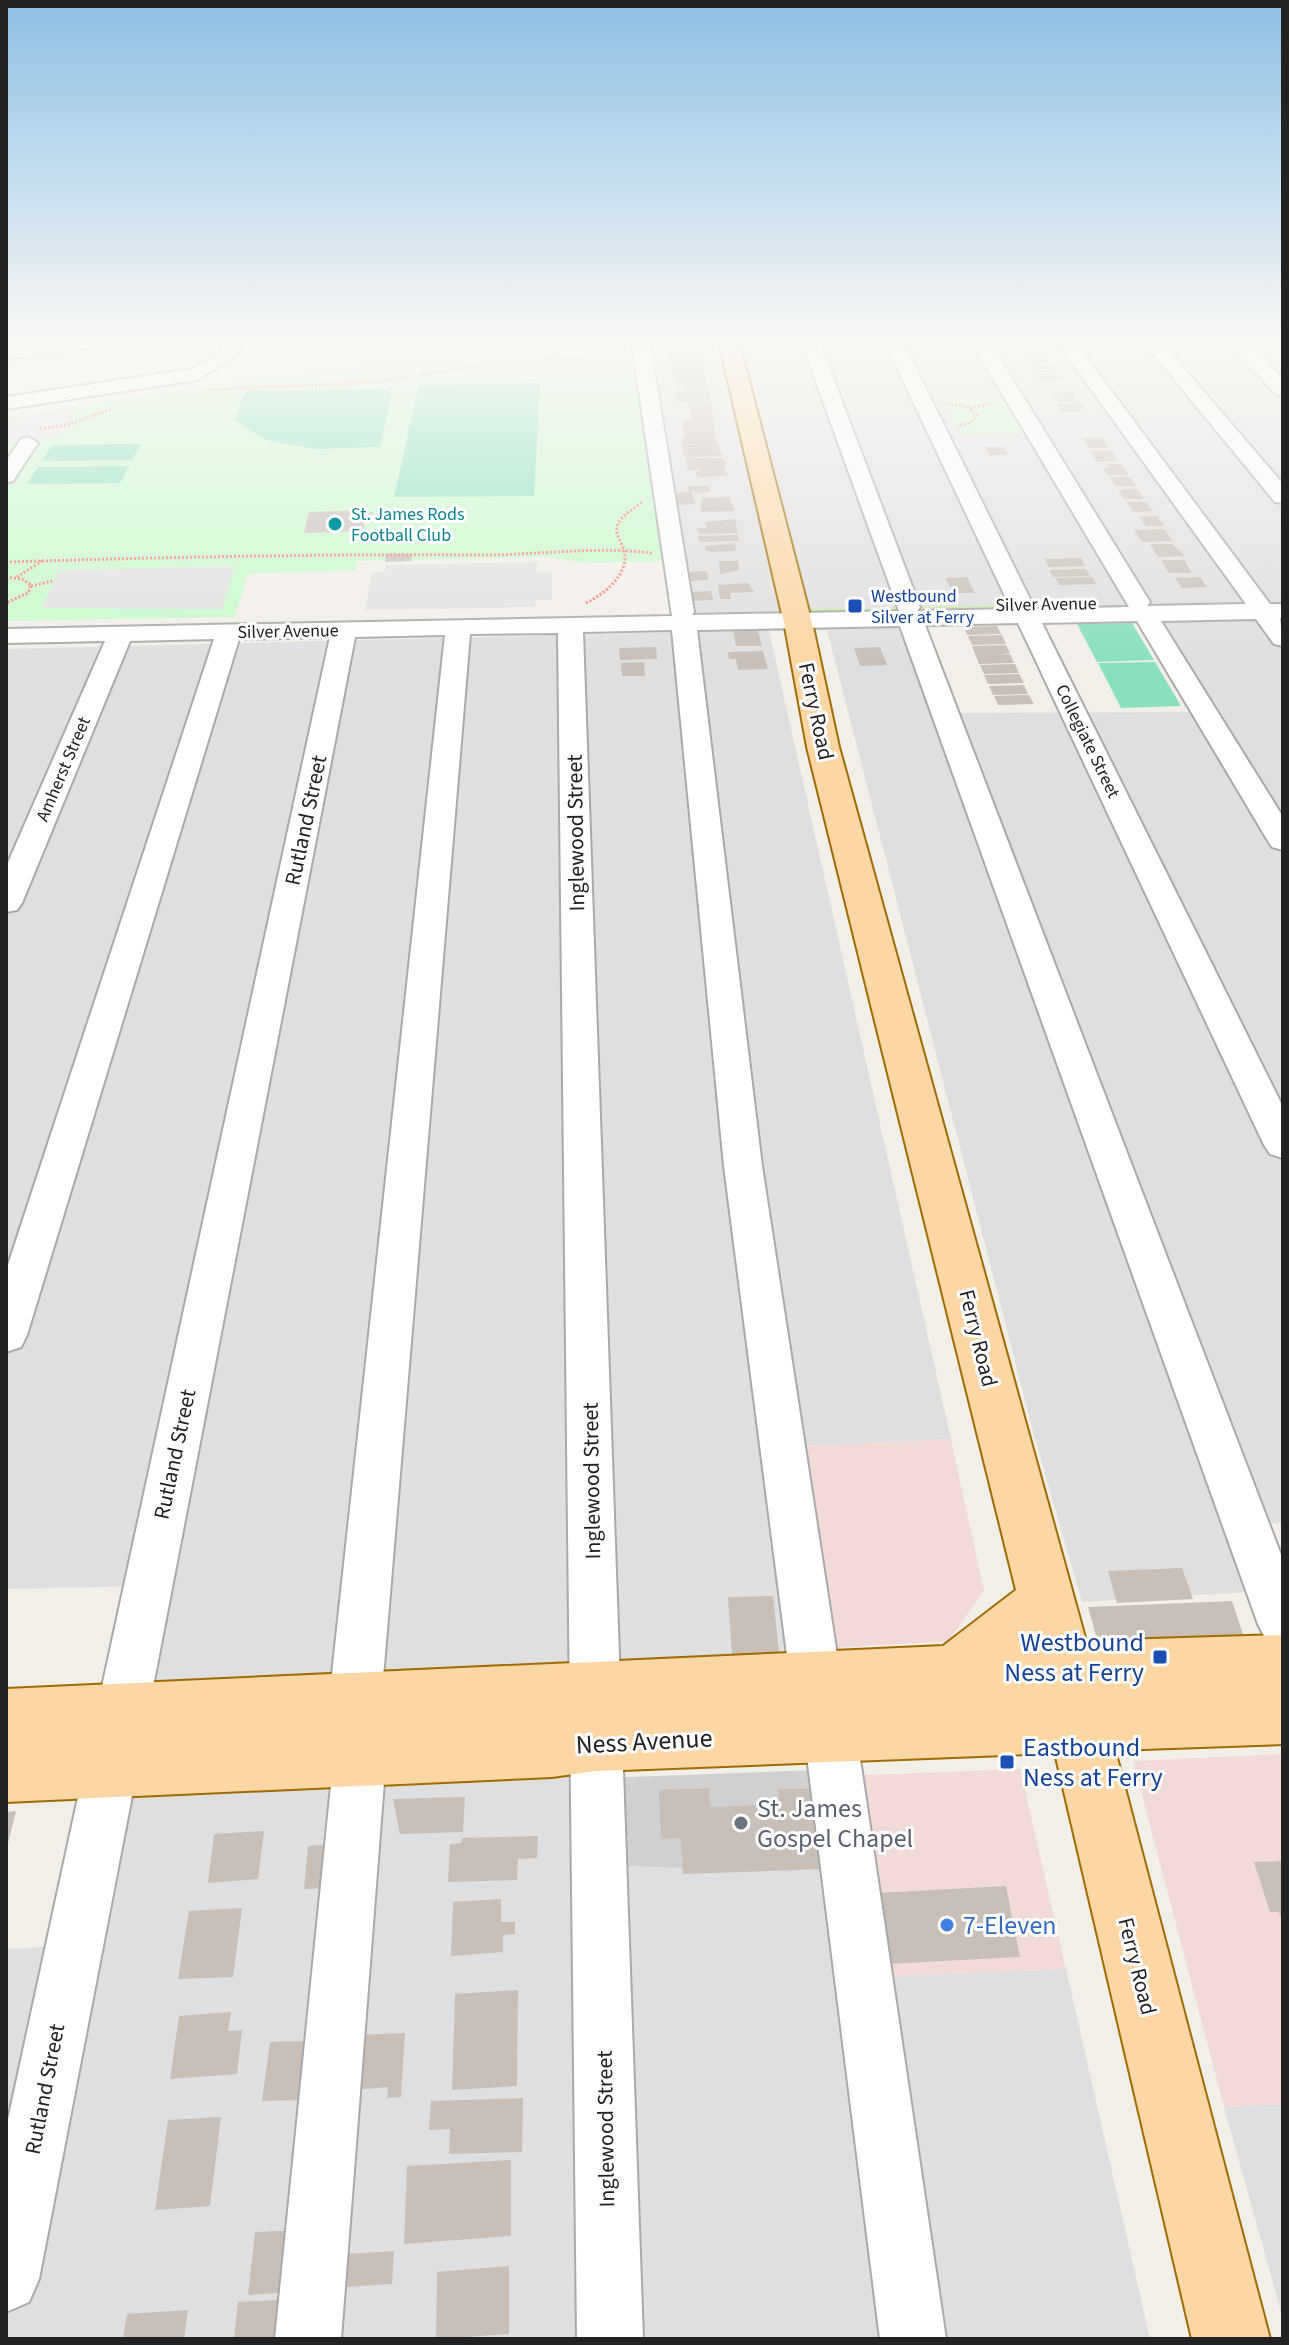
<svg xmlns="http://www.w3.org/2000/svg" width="1289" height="2345" font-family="'Source Sans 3',sans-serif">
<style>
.residential{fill:#e0dfdf;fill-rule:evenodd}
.commercial{fill:#f2dad9}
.religious{fill:#d0d0d0}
.airport{fill:#e1dfda}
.grass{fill:#cdebb0}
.park{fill:#c8facc}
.pitch{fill:#88e0be}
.parking{fill:#e2e2e2}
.building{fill:#c7bfb8}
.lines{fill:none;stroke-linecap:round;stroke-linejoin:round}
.minor-casing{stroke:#a9a9a9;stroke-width:4}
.major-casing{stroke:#a06b00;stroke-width:4}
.path{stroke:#fa8072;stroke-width:3;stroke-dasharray:2 2;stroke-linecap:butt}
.minor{fill:#fff;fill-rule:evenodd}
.major{fill:#fcd6a4;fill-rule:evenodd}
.culture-dot{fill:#0f9aa8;stroke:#fff;stroke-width:3}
.transit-dot{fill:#1a4fb4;stroke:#fff;stroke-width:3}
.worship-dot{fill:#6b7280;stroke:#fff;stroke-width:3}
.shop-dot{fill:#3f7fe0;stroke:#fff;stroke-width:3}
.labels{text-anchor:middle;stroke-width:6;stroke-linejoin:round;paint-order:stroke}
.far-culture-label{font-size:18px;fill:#0d838f;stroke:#fff;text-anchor:start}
.far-transit-label{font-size:18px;fill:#164399;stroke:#fff;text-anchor:start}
.far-street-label{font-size:18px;fill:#222;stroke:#fff}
.street-label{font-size:22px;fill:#222;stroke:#fff}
.near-transit-label{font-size:26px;fill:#164399;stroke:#fff;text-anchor:end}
.near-street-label{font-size:26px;fill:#222;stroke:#fff}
.near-worship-label{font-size:26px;fill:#5b616d;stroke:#fff;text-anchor:start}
.near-shop-label{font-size:26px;fill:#366cbe;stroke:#fff;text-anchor:start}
</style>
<rect width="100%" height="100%" fill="#f2efe9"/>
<g class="residential">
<path d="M640,338H1283V1523L1265,1524L1283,1590L1082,1602L1034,1435L827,630L769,631L951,1439L802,1446L733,940L812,1655L126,1689L146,1586L6,1589V649L684,632ZM1143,621L1196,712L951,713L918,627Z"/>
<path d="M602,1746L605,1865L826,1863L892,2339H6V1949L67,1946L103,1773Z"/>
<path d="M1066,1969L1150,2339H930L878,1977Z"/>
<path d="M1283,2104V2319L1224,2107Z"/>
</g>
<g class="commercial">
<path d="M951,1439L984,1591L948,1641L833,1648L802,1446Z"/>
<path d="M1283,1754V2104L1224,2107L1133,1761Z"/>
<path d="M1020,1769L1066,1969L878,1977L844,1776Z"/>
</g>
<path class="religious" d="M817,1770L826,1863L683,1868L605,1865L603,1778Z"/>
<path class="airport" d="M6,338H212L6,367Z"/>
<path class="grass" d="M1022,605L1027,617L797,622L795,609Z"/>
<g class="park">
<path d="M513,338H548V356L639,355L674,561L584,563L548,557L357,561L355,571L248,574L235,617L6,621V417Z"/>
<path d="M1010,398L1031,432L961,434L943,400Z"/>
</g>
<g class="pitch">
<path d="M540,383L534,496L394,497L419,385Z"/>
<path d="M382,389L392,392L380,447L315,449L265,440L235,420L245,391Z"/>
<path d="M141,444L132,460L42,461L52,445Z"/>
<path d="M129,466L120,483L27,484L38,467Z"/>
<path d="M1132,623L1154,660L1097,662L1077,624Z"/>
<path d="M1155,662L1181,706L1121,708L1098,663Z"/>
</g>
<g class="parking">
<path d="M548,338H620L625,355L548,356Z"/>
<path d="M78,408L65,434L37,442L6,443V428L11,418Z"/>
<path d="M537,562V572L552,571V600H536L535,607L365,610L372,572H384L386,565Z"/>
<path d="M235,566L222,609L42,608L59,570Z"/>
</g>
<g class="building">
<path d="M676,339H696L697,344L677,347Z"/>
<path d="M1039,344L1044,352H1025L1020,345Z"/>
<path d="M667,349L700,350L702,363H700L704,369H699L704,370L710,401H691L711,402L716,440L721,448H718L723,456L684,457L682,445L700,444H682L681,439L685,438L682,421L691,420V414L688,402H679L676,396L675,391H686L685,385H676Z"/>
<path d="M1045,353L1049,362H1032L1026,354Z"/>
<path d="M1033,364H1053L1056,372H1039Z"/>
<path d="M1035,374H1060L1064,380H1039Z"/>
<path d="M1073,392L1076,402H1058L1052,393Z"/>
<path d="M1080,403L1084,409H1080L1082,412H1062L1056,404Z"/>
<path d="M1082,438H1103L1109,448H1088Z"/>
<path d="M985,447H1004L1009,455H990Z"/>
<path d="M1112,450L1117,461L1097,462L1090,451Z"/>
<path d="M686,458H722L726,463L724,470L729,476L697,477L696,472L702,470H687Z"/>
<path d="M1107,464H1121L1128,475H1108L1103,468H1109Z"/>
<path d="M1110,477H1130L1136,486H1116Z"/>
<path d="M687,486H708L711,491L696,494L695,491H689Z"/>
<path d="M1137,489L1144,499H1124L1118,490Z"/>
<path d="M692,492L695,504L676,505L675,493Z"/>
<path d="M730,497L734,511L701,512L702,498Z"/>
<path d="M1127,502H1146L1153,511L1133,512Z"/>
<path d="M367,510L374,513L366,516L363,531L304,533L309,512Z"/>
<path d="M1157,516L1164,526H1146L1139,517Z"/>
<path d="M735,519L738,533L699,534L697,528H707L705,522Z"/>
<path d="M1164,529L1173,541L1142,542L1134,530Z"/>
<path d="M738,535L739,541L700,542L698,536Z"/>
<path d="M735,543L736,551L711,552L705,550V546Z"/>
<path d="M1150,544H1172L1185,556L1158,557Z"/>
<path d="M386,554H412L411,561L385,562Z"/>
<path d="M1081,558L1085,566L1049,567L1045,559Z"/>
<path d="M1161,560H1184L1192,573H1169Z"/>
<path d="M719,561H738L739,570L720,574Z"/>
<path d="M1086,569L1090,576L1053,577L1049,570Z"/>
<path d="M707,571L708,580L690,581L689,572Z"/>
<path d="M967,577L975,593H953L945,578Z"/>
<path d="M1092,577L1096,584L1059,585L1055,578Z"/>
<path d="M1200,577L1207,587L1182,588L1175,578Z"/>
<path d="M748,583L754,592L730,593L731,599H720L718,585Z"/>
<path d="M711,591L713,600L690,601L689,592Z"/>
<path d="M997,626L1001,634L967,635L964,627Z"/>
<path d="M733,631H758L762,646H736Z"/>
<path d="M1002,635L1006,644L972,645L968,636Z"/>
<path d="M1006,645L1010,653L1000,655L1010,654L1014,663L979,664L972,646Z"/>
<path d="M656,647L657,659L620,660L619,648Z"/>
<path d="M880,647L887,665L860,666L854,648Z"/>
<path d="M763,651L768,669L738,670L736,659H729L728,652Z"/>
<path d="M644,662L645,676H622L621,663Z"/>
<path d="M1015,664L1019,673L984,674L980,665Z"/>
<path d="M1019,674L1024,683L988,684L984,675Z"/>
<path d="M1024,685L1028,694L993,695L989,686Z"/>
<path d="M1029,695L1034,704L998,705L994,696Z"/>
<path d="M1182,1568L1193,1599L1117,1603L1108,1571Z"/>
<path d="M773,1596L779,1653L732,1654L728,1597Z"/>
<path d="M1232,1601L1244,1637L1098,1643L1088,1607Z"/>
<path d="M709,1788L710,1807L779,1804L778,1789L818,1788L827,1869L683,1874L681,1838L661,1839L659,1790Z"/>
<path d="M465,1797L463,1832L400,1834L393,1799Z"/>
<path d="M16,1811L7,1847L6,1846V1812Z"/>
<path d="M264,1831L258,1879L208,1883L214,1834Z"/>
<path d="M538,1836L537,1858L518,1859L517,1880L448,1882L450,1844L461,1843L462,1838Z"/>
<path d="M337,1844L332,1888L304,1889L308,1846Z"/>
<path d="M1283,1861V1921H1282L1279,1912H1270L1254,1862Z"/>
<path d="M1006,1886L1020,1957L887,1964L877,1893Z"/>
<path d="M501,1899V1922H515V1934L503,1935V1952L451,1956L453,1902Z"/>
<path d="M242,1908L233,1977L178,1979L189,1911Z"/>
<path d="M518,1990L517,2086L452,2090L455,1994Z"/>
<path d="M231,2012L228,2031L242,2030L237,2074L170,2079L179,2016Z"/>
<path d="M405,2033L401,2097L387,2098L388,2087L354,2090L358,2035Z"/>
<path d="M318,2041L311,2100L262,2101L270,2042Z"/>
<path d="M523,2098L522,2152L449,2154L450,2129L429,2130L431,2101Z"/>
<path d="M221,2117L210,2206L155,2210L168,2120Z"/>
<path d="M511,2160V2236L404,2244L407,2166Z"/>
<path d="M301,2230L295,2292L248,2295L255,2232Z"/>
<path d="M394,2251L392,2284L345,2287L347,2254Z"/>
<path d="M509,2266V2334L436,2339L437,2272Z"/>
<path d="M297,2299L293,2339H234L238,2302Z"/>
<path d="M188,2310L184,2339H123L127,2314Z"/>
</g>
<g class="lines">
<defs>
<g id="minor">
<path d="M87,338H133L124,343L6,359V349Z"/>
<path d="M224,338H242L237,355L197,380L6,409V397L192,369L220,352Z"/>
<path d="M631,338H649L694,612L692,615L899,611L800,338H818L920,607L917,611L1011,609L883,338H901L1035,609L1129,607L969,338H987L1150,602L1147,606L1246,604L1054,338H1072L1270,604H1283V618H1280L1283,646L1274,644L1256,619L1161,621L1283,817V850L1272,847L1268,841L1137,621L1042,623L1283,1107V1158L1270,1154L1264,1145L1018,623L925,625L1283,1560V1647L1266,1640L1258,1624L900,626L697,630L762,1166L837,1655L846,1681L839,1698L821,1705L803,1698L787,1655L724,1166L672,630L583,632L643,2339H577L558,633L470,634L381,1702L373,1719L355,1727L337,1719L329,1702L445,635L355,637L39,2279L29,2302L6,2312V2129L330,637L239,639L27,1335L21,1347L6,1352V1271L214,639L130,641L22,903L17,910L6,912V867L105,641L6,643V629L672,616Z"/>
<path d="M1140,338H1158L1283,484V503L1275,502Z"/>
<path d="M1223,338H1242L1283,379V396L1276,394Z"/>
<path d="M28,437L38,443L13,481L6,483V461L21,439Z"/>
<path d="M830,1707L848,1714L856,1732L946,2339H880L804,1732L812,1714Z"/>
<path d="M360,1730L379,1738L386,1756L341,2339H275L334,1756L341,1738Z"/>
</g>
<path id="major" d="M718,338H738L813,627L839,747L1086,1641L1283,1635V1744L1115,1750L1270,2339H1192L1055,1753L596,1771L552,1777L6,1802V1689L943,1646L1016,1590L807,747L785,627Z"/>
</defs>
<use href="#minor" class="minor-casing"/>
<use href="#major" class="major-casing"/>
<g class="path">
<path d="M545,359L557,355"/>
<path d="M207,390L374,382L519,360L622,361"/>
<path d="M947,404L967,407L977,415L971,423L957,426"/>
<path d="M970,408L995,403"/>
<path d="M40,429L70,424L111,409"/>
<path d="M6,562C165,557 323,554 482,555C538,555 595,546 652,553"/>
<path d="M6,577L22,579L31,585L28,593L6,603"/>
<path d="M17,577L42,561"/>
<path d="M31,586L52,581"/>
<path d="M586,603C603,595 627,576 625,555C624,544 613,535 618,524C622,515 635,508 642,502"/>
</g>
<use href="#minor" class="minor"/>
<use href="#major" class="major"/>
</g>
<linearGradient id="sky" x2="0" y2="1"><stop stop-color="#8fc0e4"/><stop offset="0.51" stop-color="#f9f8f5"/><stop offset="1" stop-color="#f9f8f5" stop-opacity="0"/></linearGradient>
<rect width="1289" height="666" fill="url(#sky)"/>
<circle class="culture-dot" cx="335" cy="524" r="8"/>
<g class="transit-dot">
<rect x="847" y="598" width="16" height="16" rx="4"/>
<rect x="1152" y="1649" width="16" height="16" rx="4"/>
<rect x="999" y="1754" width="16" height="16" rx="4"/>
</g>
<circle class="worship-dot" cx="741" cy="1823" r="8"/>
<circle class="shop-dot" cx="947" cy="1925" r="8"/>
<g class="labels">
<g class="far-culture-label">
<text x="351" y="520">St. James Rods<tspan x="351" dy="21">Football Club</tspan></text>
</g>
<g class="far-transit-label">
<text x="871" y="602">Westbound<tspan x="871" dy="21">Silver at Ferry</tspan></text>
</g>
<g class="far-street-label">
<text transform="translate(1046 604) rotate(-1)" y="6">Silver Avenue</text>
<text transform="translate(288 631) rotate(-1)" y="6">Silver Avenue</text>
<text transform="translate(1088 741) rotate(64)" y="6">Collegiate Street</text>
<text transform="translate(63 769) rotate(-67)" y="6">Amherst Street</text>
</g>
<g class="street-label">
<text transform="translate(817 711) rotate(78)" y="8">Ferry Road</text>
<text transform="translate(305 820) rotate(-78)" y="8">Rutland Street</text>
<text transform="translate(575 833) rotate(-91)" y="8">Inglewood Street</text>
<text transform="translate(979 1338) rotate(76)" y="8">Ferry Road</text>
<text transform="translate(174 1454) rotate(-78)" y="8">Rutland Street</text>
<text transform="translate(591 1481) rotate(-91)" y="8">Inglewood Street</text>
<text transform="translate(1138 1966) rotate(76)" y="8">Ferry Road</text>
<text transform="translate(44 2089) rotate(-79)" y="8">Rutland Street</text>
<text transform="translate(605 2129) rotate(-91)" y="8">Inglewood Street</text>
</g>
<g class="near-transit-label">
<text x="1144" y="1651">Westbound<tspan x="1144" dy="30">Ness at Ferry</tspan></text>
<text x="1023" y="1756" text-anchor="start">Eastbound<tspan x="1023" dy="30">Ness at Ferry</tspan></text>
</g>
<g class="near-street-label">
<text transform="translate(644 1741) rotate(-3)" y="9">Ness Avenue</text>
</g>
<g class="near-worship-label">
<text x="757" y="1817">St. James<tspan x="757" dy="30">Gospel Chapel</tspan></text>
</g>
<g class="near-shop-label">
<text x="963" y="1934">7-Eleven</text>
</g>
</g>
<rect width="1289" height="2345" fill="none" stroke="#222222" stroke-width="16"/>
</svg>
